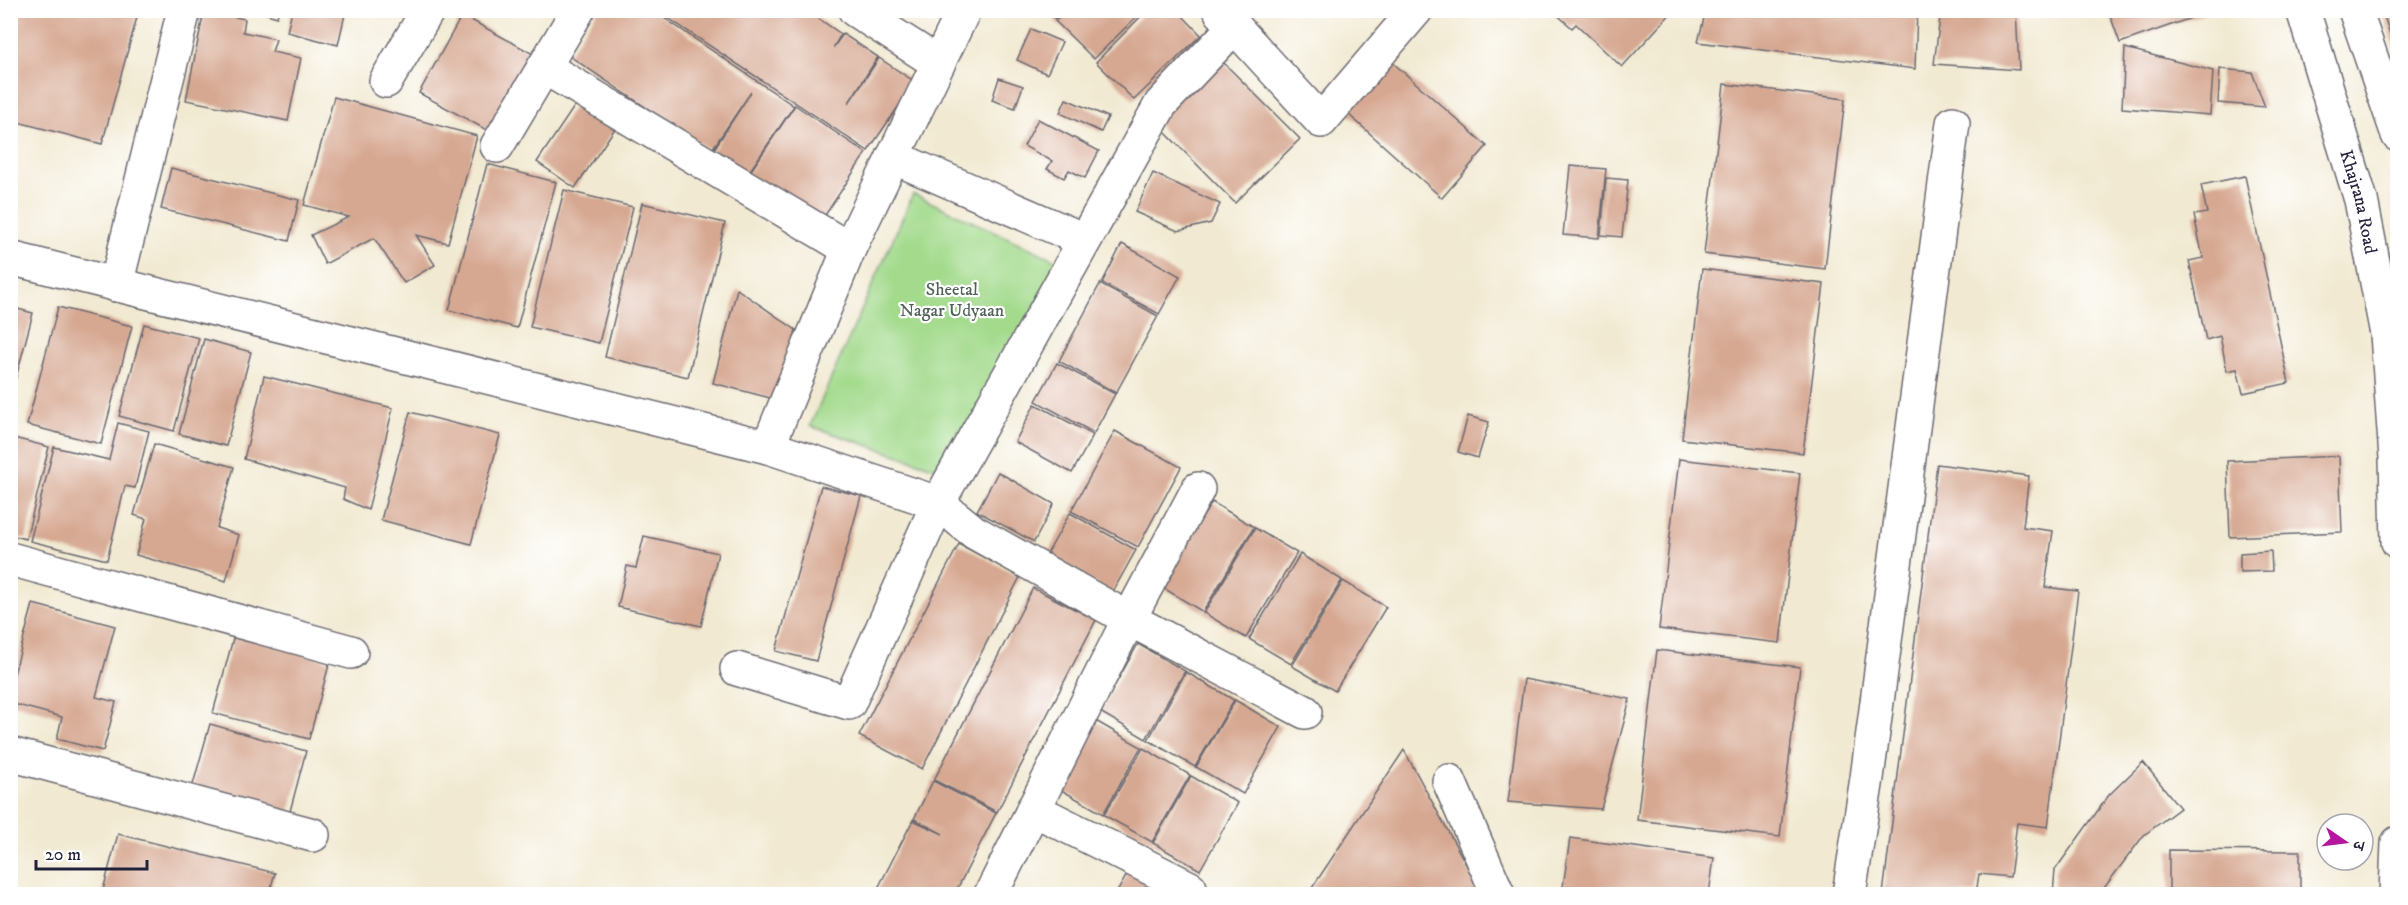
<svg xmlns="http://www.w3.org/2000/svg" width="2408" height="905" font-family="'IM FELL DW Pica','Noto Serif Devanagari',serif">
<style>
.green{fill:#a3da8c;stroke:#627e64;stroke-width:1.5}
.building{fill:#d6a791}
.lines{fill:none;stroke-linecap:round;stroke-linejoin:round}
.minor-casing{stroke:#6a6870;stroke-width:36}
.major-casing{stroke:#6a6870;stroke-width:36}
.minor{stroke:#fff;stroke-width:33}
.major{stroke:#fff;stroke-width:33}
.labels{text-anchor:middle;stroke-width:4.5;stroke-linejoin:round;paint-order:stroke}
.street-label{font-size:18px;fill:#22223b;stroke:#fff}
.park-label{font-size:18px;fill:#4f6257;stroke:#fff}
</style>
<rect width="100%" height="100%" fill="#fff"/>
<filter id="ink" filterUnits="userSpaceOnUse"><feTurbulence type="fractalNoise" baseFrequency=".0167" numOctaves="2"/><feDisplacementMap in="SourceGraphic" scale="12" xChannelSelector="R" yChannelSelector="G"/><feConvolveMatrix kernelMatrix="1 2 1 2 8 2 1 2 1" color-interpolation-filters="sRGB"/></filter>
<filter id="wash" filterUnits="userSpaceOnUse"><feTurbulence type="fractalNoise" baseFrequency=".008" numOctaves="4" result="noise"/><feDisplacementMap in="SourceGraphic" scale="24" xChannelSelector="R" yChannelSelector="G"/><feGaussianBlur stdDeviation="1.35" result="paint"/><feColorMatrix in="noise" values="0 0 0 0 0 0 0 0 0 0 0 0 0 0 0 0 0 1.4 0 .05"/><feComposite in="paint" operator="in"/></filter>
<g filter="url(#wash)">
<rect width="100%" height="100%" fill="#f1e9d1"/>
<path class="green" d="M913,194L1062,263L948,472L810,426Z"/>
<g id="blocks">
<g class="building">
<path d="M10,10H139L102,144L10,120Z"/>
<path d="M254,10H279L277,17Z"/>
<path d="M292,10H346L338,45L287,32Z"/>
<path d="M598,10H652L794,106L747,175L712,152L751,92L711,151L568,55Z"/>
<path d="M656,10H806L841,34L833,48L843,34L878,57L848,104L879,58L915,82L868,151Z"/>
<path d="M1046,10H1063L1055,19Z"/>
<path d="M1066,10H1143L1094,59L1055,21Z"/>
<path d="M1147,10H1177L1201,35L1134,100L1096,62Z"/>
<path d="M1552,10H1674L1622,67L1576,24L1572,28Z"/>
<path d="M1706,10H1917L1915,69L1698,42Z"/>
<path d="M1941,10H2016L2019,70L1934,64Z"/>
<path d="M2113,10H2211V11L2120,43L2109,12Z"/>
<path d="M2382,10H2398V55H2397Z"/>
<path d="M204,11L245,19L243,32L276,39L272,52L301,58L288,121L186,100Z"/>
<path d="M462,15L535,55L492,133L419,93Z"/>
<path d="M1031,29L1062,42L1047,74L1017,60Z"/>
<path d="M2125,48L2213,71L2210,115L2122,108Z"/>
<path d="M1218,57L1300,139L1235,203L1154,121Z"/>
<path d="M1392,62L1487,146L1442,198L1347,113Z"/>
<path d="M2220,69L2252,72L2265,107L2218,103Z"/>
<path d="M999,78L1023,86L1015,108L992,100Z"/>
<path d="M1724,84L1845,99L1825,269L1704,254Z"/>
<path d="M582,95L620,121L575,188L537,162Z"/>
<path d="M334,97L477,136L448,243L416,235L435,265L404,283L374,238L325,264L311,235L349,217L304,205Z"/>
<path d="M1066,99L1108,117L1101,132L1060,113Z"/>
<path d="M795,105L866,153L820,223L748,175Z"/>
<path d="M1038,119L1099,151L1085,178L1069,170L1064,178L1047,169L1052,161L1024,146Z"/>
<path d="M487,164L556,182L517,328L449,310Z"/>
<path d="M1570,166L1606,169L1599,238L1563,235Z"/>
<path d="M171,168L299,200L289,241L161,209Z"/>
<path d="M1153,173L1220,204L1211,223L1178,231L1135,212Z"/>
<path d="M2245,176L2289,383L2243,393L2237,369L2227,371L2220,336L2206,340L2189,261L2203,258L2194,215L2207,213L2201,185Z"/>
<path d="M1606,178L1628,180L1622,237L1601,235Z"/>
<path d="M564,190L633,207L599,343L530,327Z"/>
<path d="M642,203L725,223L688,377L605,357Z"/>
<path d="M1122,244L1180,276L1159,314L1102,283Z"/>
<path d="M1702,269L1824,284L1803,453L1682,439Z"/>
<path d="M1100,284L1158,316L1116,393L1059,361Z"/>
<path d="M737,289L796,330L778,400L713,383Z"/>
<path d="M10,307L33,313L11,397L10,396Z"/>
<path d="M58,307L132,326L101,444L27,425Z"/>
<path d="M144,324L199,338L174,431L119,416Z"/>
<path d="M204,339L251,352L226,446L179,434Z"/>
<path d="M1057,363L1115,394L1094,433L1036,401Z"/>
<path d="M264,376L393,408L368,510L343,499L345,488L244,459Z"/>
<path d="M1035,404L1093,435L1072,473L1015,442Z"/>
<path d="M410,412L500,435L471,544L381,520Z"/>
<path d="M1468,416L1489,422L1478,458L1458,452Z"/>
<path d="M118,423L149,431L135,488L125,486L107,560L30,541L54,447L109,460Z"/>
<path d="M1115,431L1181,467L1138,547L1071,511Z"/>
<path d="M10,437L49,447L26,539L10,535Z"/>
<path d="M154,444L234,467L217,528L239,535L226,581L136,555L146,519L134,515Z"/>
<path d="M2339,456L2342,532L2230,537L2227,461Z"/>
<path d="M1679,459L1800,473L1780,643L1659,629Z"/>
<path d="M1937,464L2029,476L2023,527L2053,531L2045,587L2078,591L2048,827L2017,823L2010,877L1979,874L1976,894H1883Z"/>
<path d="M998,472L1054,504L1034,542L977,511Z"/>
<path d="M821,486L861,496L816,661L776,651Z"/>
<path d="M1212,502L1254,527L1203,612L1160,586Z"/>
<path d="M1070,513L1136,550L1112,593L1046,556Z"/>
<path d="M1255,528L1297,553L1246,638L1204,613Z"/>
<path d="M644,536L718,553L701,626L618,607L627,566L636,568Z"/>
<path d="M959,544L1020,577L922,769L859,736Z"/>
<path d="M2271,551L2272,571L2240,572V553Z"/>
<path d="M1300,554L1342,580L1291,664L1249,639Z"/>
<path d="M1343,581L1386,607L1335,691L1292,666Z"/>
<path d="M1033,588L1096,620L997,812L934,780Z"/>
<path d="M33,604L115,626L96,697L116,702L103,751L57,739L62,717L10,703V689Z"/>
<path d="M234,635L330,661L309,739L213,713Z"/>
<path d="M1138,644L1185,671L1146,739L1100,712Z"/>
<path d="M1657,650L1800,667L1780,837L1637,820Z"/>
<path d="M1186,672L1234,700L1195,767L1148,740Z"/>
<path d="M1524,679L1630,699L1601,809L1508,802Z"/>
<path d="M1235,700L1281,727L1243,794L1196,767Z"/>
<path d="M1094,720L1141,747L1103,814L1056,787Z"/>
<path d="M210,724L306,751L289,815L192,788Z"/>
<path d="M1143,748L1190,775L1152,842L1104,815Z"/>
<path d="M1404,750L1482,894H1308Z"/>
<path d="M2143,762L2180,808L2144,835L2104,888L2103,894H2053L2055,870L2109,795Z"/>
<path d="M1191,776L1238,803L1200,870L1153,843Z"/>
<path d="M933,781L996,813L956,891L954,894H875L913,820L943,834L914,819Z"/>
<path d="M118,834L275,873L269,894H102Z"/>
<path d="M1570,838L1714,858L1709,894H1562Z"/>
<path d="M2169,850L2300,851V894H2169Z"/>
<path d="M1130,869L1159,884L1152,894H1116Z"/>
</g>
</g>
</g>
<g filter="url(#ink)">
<use href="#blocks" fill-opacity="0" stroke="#6a6870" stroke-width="1.5"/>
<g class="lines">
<defs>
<g id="minor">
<path d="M855,10L938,63"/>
<path d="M1221,12L1321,121L1416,10"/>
<path d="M544,67L849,249"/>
<path d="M386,81L428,10"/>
<path d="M497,146L578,10"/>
<path d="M893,157L1084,240"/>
<path d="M10,258L768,447L938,503L974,532L1129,619L1305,712"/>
<path d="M116,285L184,10"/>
<path d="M768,447L849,249L964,10"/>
<path d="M10,559L351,652"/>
<path d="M737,669L849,703L938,503L1161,104L1235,26"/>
<path d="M10,754L313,835"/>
<path d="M1449,781L1498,894"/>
<path d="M1033,809L1190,888"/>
<path d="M991,894L1129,619L1198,489"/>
<path d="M1849,894L1867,778L1953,123"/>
</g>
<g id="major">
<path id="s1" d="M2303,10L2361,200L2387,334L2396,458L2398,542"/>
<path d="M2355,10L2398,135"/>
<path d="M2396,894L2398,843"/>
</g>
</defs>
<use href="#minor" class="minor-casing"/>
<use href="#major" class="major-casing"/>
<use href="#minor" class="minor"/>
<use href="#major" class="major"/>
</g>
</g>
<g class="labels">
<g class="street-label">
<text dy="6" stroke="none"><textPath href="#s1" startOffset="200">Khajrana Road</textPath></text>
</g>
<g class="park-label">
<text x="952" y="295">Sheetal<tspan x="952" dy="21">Nagar Udyaan</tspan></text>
</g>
</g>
<rect width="2408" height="905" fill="none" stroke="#fff" stroke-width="36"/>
<g transform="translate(2345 842) rotate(104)"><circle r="28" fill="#ffffff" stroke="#a7a7b1" stroke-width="1.5"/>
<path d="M0-4.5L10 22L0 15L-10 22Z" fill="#b5179e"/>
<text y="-9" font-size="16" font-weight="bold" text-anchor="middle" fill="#22223b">उ</text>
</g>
<path d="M36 860v9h111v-9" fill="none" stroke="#22223b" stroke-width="3"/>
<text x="45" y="860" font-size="18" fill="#22223b" stroke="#ffffff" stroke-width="4.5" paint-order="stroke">20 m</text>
</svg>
